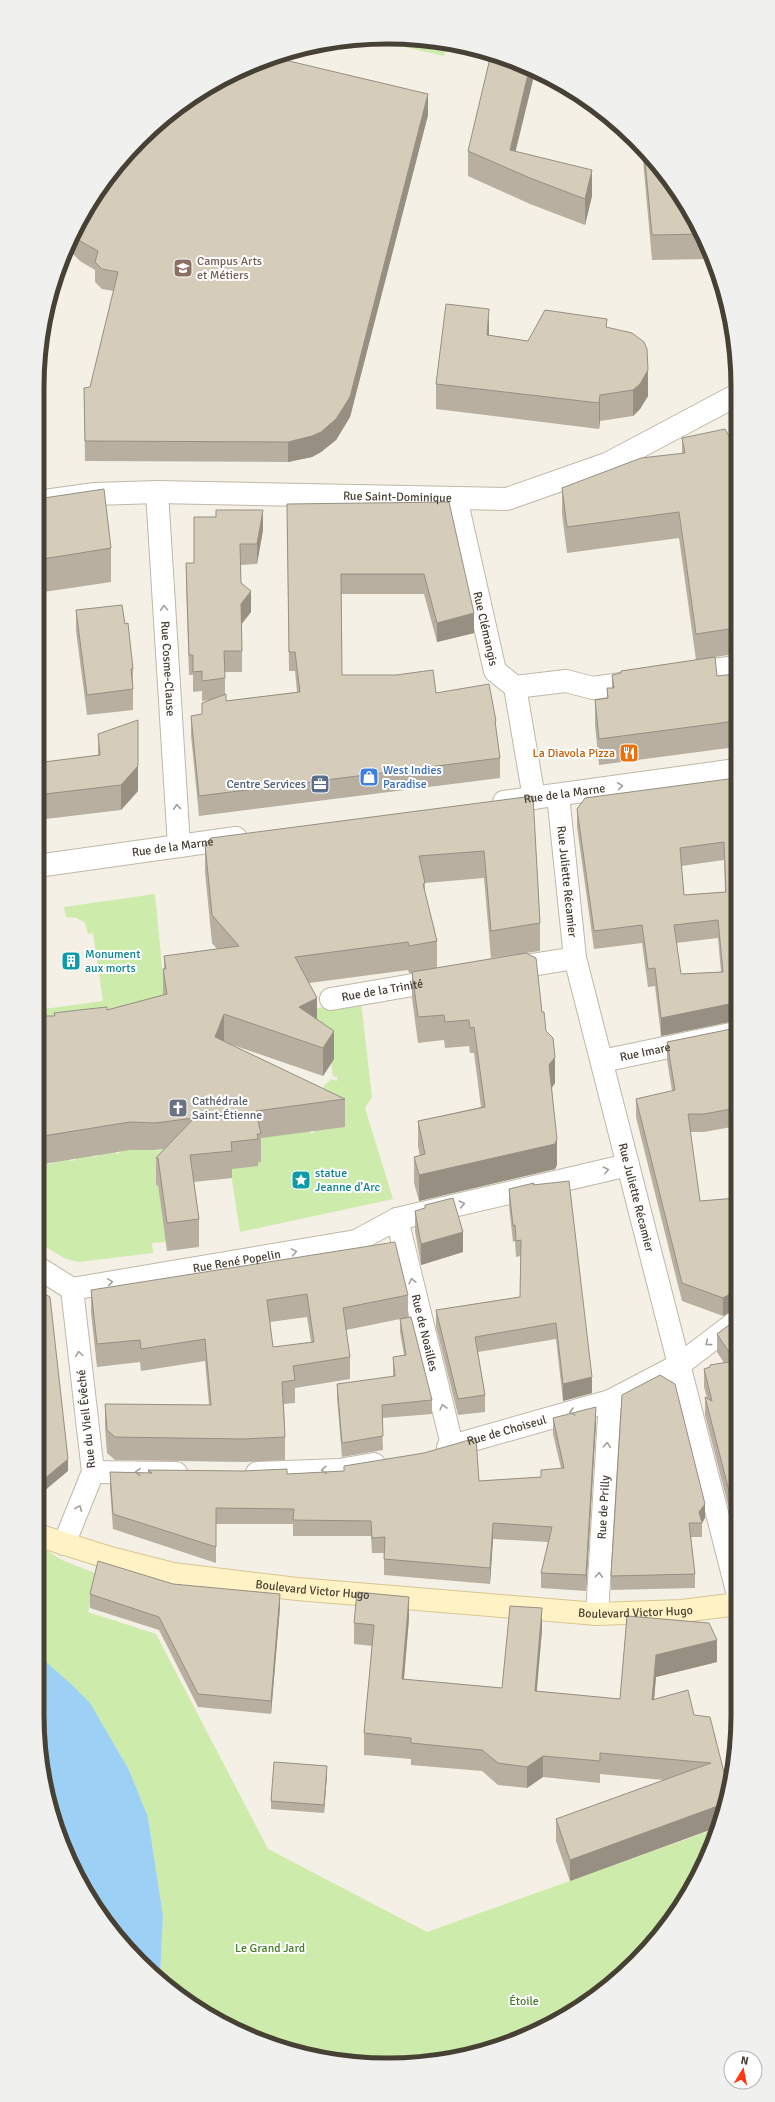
<svg xmlns="http://www.w3.org/2000/svg" width="775" height="2102" font-family="Signika,sans-serif">
<style>
.green{fill:#cdebab}
.water{fill:#9dd0f5}
.lines{fill:none;stroke-linecap:round;stroke-linejoin:round}
.street-casing{stroke:#c0b8a7;stroke-width:24}
.secondary-casing{stroke:#d7c691;stroke-width:24}
.street{stroke:#fff;stroke-width:22}
.secondary{stroke:#fff2c4;stroke-width:22}
.wall{fill:#b8afa0;fill-rule:evenodd}
.shaded-wall{fill:#968f82}
.building{fill:#d6ccba;stroke:#968f82;fill-rule:evenodd}
.oneway{stroke:#a3a09a}
.labels{text-anchor:middle;stroke-width:4;stroke-linejoin:round;paint-order:stroke}
.education-label{font-size:12px;fill:#785e54;stroke:#fff;text-anchor:start}
.street-label{font-size:12px;fill:#474034;stroke:#fff}
.food-label{font-size:12px;fill:#c56008;stroke:#fff;text-anchor:end}
.shop-label{font-size:12px;fill:#366cbe;stroke:#fff;text-anchor:start}
.service-label{font-size:12px;fill:#4e5e75;stroke:#fff;text-anchor:end}
.culture-label{font-size:12px;fill:#0d838f;stroke:#fff;text-anchor:start}
.worship-label{font-size:12px;fill:#5b616d;stroke:#fff;text-anchor:start}
.park-label{font-size:12px;fill:#447d23;stroke:#fff}
.rim{fill:none;stroke:#474034;stroke-width:5}
</style>
<rect width="100%" height="100%" fill="#f4f0e5"/>
<g class="green">
<path d="M410,38L447,44L444,56L370,39Z"/>
<path d="M155,894L165,996L37,1045V1010L103,1001L93,933L88,934L85,923L77,918L66,917L64,907Z"/>
<path d="M43,909L44,920L37,922V910Z"/>
<path d="M361,1002L372,1097L365,1108L393,1199L240,1232L230,1167L253,1139L309,1130L311,1134L315,1132L313,1128L325,1090L323,1087L331,1079L337,1081V1077L333,1076L331,1063L334,1059L301,1011Z"/>
<path d="M114,1143L116,1154L121,1152L120,1143L154,1146L155,1151L164,1149L167,1179L158,1184L166,1242L152,1243L153,1253L79,1262L66,1259L37,1242V1153L46,1152L48,1164L54,1163L52,1151L68,1149L70,1161L76,1160L75,1148L91,1146L93,1157L98,1156L97,1146Z"/>
<path d="M37,1545L64,1561L98,1574L88,1612L156,1634L268,1849L427,1932L715,1829L679,1909L635,1962L582,2006L478,2053L410,2064L342,2062L232,2029L174,1993L160,1980L163,1916L148,1817L129,1770L109,1736L37,1655Z"/>
</g>
<path class="water" d="M37,1654L71,1684L90,1703L129,1770L148,1817L163,1916L160,1980L124,1946L64,1848L44,1783L37,1715Z"/>
<g class="lines">
<defs>
<g id="street">
<path id="s1" d="M157,492L179,846"/>
<path id="s2" d="M456,498L495,671L515,687L534,798"/>
<path id="s3" d="M37,502L95,494L157,492L507,499L609,463L735,396"/>
<path d="M686,674L736,667"/>
<path d="M515,687L566,681L593,688L642,681"/>
<path id="s4" d="M558,795L575,958L738,1595"/>
<path id="s5" d="M504,802L736,770"/>
<path id="s6" d="M37,866L236,838"/>
<path d="M507,969L575,958"/>
<path id="s7" d="M331,999L442,980"/>
<path id="s8" d="M602,1061L736,1033"/>
<path id="s9" d="M397,1219L452,1445"/>
<path d="M37,1267L72,1289"/>
<path id="s10" d="M72,1289L356,1241L397,1219L628,1165"/>
<path id="s11" d="M448,1447L610,1401L679,1365L737,1321"/>
<path d="M93,1472L176,1473"/>
<path d="M257,1473L339,1470L374,1464"/>
<path d="M64,1544L93,1472L72,1289"/>
<path id="s12" d="M597,1614L610,1401"/>
</g>
<g id="secondary">
<path id="s13" d="M37,1535L110,1558L173,1574L297,1589L597,1614L682,1611L738,1604"/>
</g>
</defs>
<use href="#street" class="street-casing"/>
<use href="#secondary" class="secondary-casing"/>
<use href="#street" class="street"/>
<use href="#secondary" class="secondary"/>
</g>
<g class="wall">
<path d="M428,115L350,417L336,440L321,452L312,457L288,462L85,461L84,388L90,387L114,291L102,289L95,282V270L80,261L67,248L73,233Z"/>
<path d="M642,149L651,156L702,233L710,259L652,260Z"/>
<path d="M468,151H516L592,196L585,225L530,204L468,176Z"/>
<path d="M607,327L648,396L640,409L633,416L600,421L599,429L436,409V384L489,335L528,341Z"/>
<path d="M735,437L736,654L715,657L717,676L736,674V747L599,765L595,725V700L607,698V688H612V675L621,673V671L696,660L679,538L567,553L562,514V488L682,454V438Z"/>
<path d="M37,499L111,548V582L37,593Z"/>
<path d="M449,502L474,633L437,642L424,594H341L342,675L436,693L496,721V731L500,758V778L199,816L191,735V716L202,714L210,700L202,701V691L193,692V675H189L186,583V563H194L216,517L263,530L257,564L241,565V583L251,612L242,624V672H225V695L226,701L297,692L295,671H289L287,524Z"/>
<path d="M76,610L125,624L133,669V710L87,715L76,631Z"/>
<path d="M98,734L138,791L121,810L37,820V744L44,762L98,755Z"/>
<path d="M736,778V1021H734L661,1036L655,986L648,987L642,943L594,949L577,827V809ZM724,860L725,892L684,895L681,866ZM718,938L721,972L681,974L676,943Z"/>
<path d="M533,796L540,923V951L526,953L546,1031L555,1083L552,1088L557,1165L555,1169L419,1201L414,1183V1157L420,1156L418,1147V1121L481,1107L474,1053H470L469,1046L445,1048L444,1040L418,1043L412,998V973H409L408,970L309,983L317,1019L334,1059L323,1076L230,1044L345,1099V1127L261,1138V1162H258V1166L232,1169V1178L194,1182L199,1219V1247L167,1251L158,1185L156,1186V1158L164,1149L155,1150H130L37,1165V1016H54V1013L107,1010L163,995V969H164V956L217,949L212,943L205,872V844ZM484,878L491,958L519,954L437,968V941L425,894V883Z"/>
<path d="M736,1028L737,1126L704,1132H690L700,1201L737,1198V1309H735L723,1316L682,1301L636,1117V1099L672,1091L667,1060V1042Z"/>
<path d="M534,1185L592,1393L563,1401L556,1339L478,1352L485,1395V1412L458,1415L436,1327V1310L520,1297L521,1256L516,1257L515,1241L513,1242L509,1206V1189Z"/>
<path d="M425,1205L463,1252L421,1265L415,1231V1211L425,1209Z"/>
<path d="M91,1290L408,1295V1317L432,1400V1414L382,1418L383,1450L342,1457L337,1398V1384L393,1377V1357L404,1355L400,1332V1319L346,1330L350,1357V1379L295,1388V1403L284,1404L285,1437V1460L243,1462L115,1460L107,1453L105,1427V1404L209,1405L205,1361L141,1371L140,1362L97,1367L91,1313ZM307,1317L311,1342L273,1347L270,1322Z"/>
<path d="M737,1319L738,1507L729,1509L705,1415V1397L707,1398L704,1387V1369L724,1363L717,1352V1334Z"/>
<path d="M622,1395L705,1518L702,1523V1537H691L695,1574V1588L611,1590V1576Z"/>
<path d="M553,1418L596,1423L586,1591L541,1588V1573L548,1542L493,1539L490,1584L384,1575V1553H372L371,1536H293V1524H216V1563L113,1529L110,1488V1472L148,1473V1470L287,1474L344,1471V1466L479,1481L541,1477L561,1468L553,1434Z"/>
<path d="M173,1584L280,1607L271,1714L198,1707L159,1630L90,1608V1594Z"/>
<path d="M627,1616L717,1662L656,1677L654,1700L694,1715L726,1805L715,1828L570,1881L556,1841V1819L664,1780L600,1774V1783L543,1777L527,1788L498,1785L482,1771L411,1765V1759L364,1755V1733L372,1646L354,1644V1623L409,1618L404,1679L502,1688L542,1630L536,1691L620,1699Z"/>
<path d="M327,1774L324,1813L271,1809V1801Z"/>
</g>
<g class="shaded-wall">
<path d="M529,70L535,72L511,170L510,150Z"/>
<path d="M428,94V115L350,417L336,440L321,452L312,457L288,462V442Z"/>
<path d="M592,170V196L585,225V199Z"/>
<path d="M489,309V335L487,361V335Z"/>
<path d="M648,370V396L640,409L633,416V390Z"/>
<path d="M600,395V421L599,429V403Z"/>
<path d="M263,510V530L257,564V544Z"/>
<path d="M251,591V612L241,624V604Z"/>
<path d="M474,613V633L437,642V623Z"/>
<path d="M138,745V791L121,810V785Z"/>
<path d="M317,998V1026L299,1007Z"/>
<path d="M734,1003V1021L661,1036V1018Z"/>
<path d="M224,1014V1042L215,1037Z"/>
<path d="M334,1031V1059L323,1076V1048Z"/>
<path d="M555,1057V1083L549,1091V1065Z"/>
<path d="M557,1139V1165L555,1169L419,1201V1175Z"/>
<path d="M463,1232V1252L421,1265V1244Z"/>
<path d="M735,1291V1309L723,1316V1298Z"/>
<path d="M592,1377V1393L563,1401V1384Z"/>
<path d="M596,1407V1423L586,1591V1575Z"/>
<path d="M68,1459V1471L37,1497V1485Z"/>
<path d="M705,1504V1518L702,1523L699,1512Z"/>
<path d="M493,1523V1539L490,1584V1568Z"/>
<path d="M280,1594V1607L271,1714V1701Z"/>
<path d="M409,1597V1618L402,1700V1679Z"/>
<path d="M542,1608V1630L535,1712V1691Z"/>
<path d="M717,1640V1662L656,1677L652,1722V1700L656,1655Z"/>
<path d="M543,1756V1777L527,1788V1767Z"/>
<path d="M327,1766V1774L324,1813V1805Z"/>
<path d="M726,1803V1805L715,1828L570,1881V1860Z"/>
</g>
<g class="building">
<path d="M491,54L529,70L510,150L592,170L585,199L530,178L468,151Z"/>
<path d="M272,57L428,94L350,397L336,419L321,432L312,436L288,442L85,441L84,388L90,387L118,272L102,269L95,262L98,251L80,241L73,233L109,174L156,124L212,84Z"/>
<path d="M644,151L651,156L702,234L652,235Z"/>
<path d="M446,304L489,309L487,335L528,341L545,310L607,319L606,327L632,333L644,342L647,349L648,370L640,384L633,390L600,395L599,403L436,384Z"/>
<path d="M725,429L730,438L735,437L736,628L696,634L679,512L567,527L562,488L641,458L685,453L682,438Z"/>
<path d="M104,489L111,548L37,560V499Z"/>
<path d="M449,502L474,613L437,623L424,574H341L342,675H396L433,670L436,693L489,684L496,721H495L500,758L199,796L191,716L202,714V703L226,694V701L300,692L295,652H289L287,504Z"/>
<path d="M216,510H263L257,544H240L241,583L251,591L241,604L242,651H224L225,678L202,681V671L193,672V655H189L186,563H194V517H216Z"/>
<path d="M122,605L125,624L128,623L133,669H131L133,689L87,695L76,610Z"/>
<path d="M715,657L717,676L736,674V721L599,739L595,700L608,698L607,688H614L612,675L621,673V671Z"/>
<path d="M138,720V766L121,785L37,795V744L42,748L44,762L100,755L98,734Z"/>
<path d="M736,778V1003H734L661,1018L655,968L648,969L642,925L594,931L577,809L585,798ZM724,842L726,892L684,895L680,848ZM718,920L723,972L681,974L674,925Z"/>
<path d="M533,796L540,923L491,931L484,851L419,856L425,883L423,884L437,941L409,946L408,942L295,957L317,998L299,1007L334,1031L323,1048L224,1014L215,1037L345,1099L256,1111L261,1134H257L258,1139L231,1142L232,1151L190,1155L199,1219L167,1223L158,1158H156L194,1118L155,1123L130,1122L37,1137V1016H55L54,1013L79,1010L107,1007V1010L167,994L163,969H166L164,956L239,946L212,915L205,844L211,838Z"/>
<path d="M526,953L536,958L542,1012H544L546,1031L553,1038L555,1057L549,1065L557,1139L555,1144L419,1175L414,1157L425,1154L418,1121L485,1107L474,1027L470,1028L469,1020L445,1022L444,1015L418,1017L412,972Z"/>
<path d="M736,1028L737,1108L704,1114H688L700,1201L737,1198V1291H735L723,1298L682,1283L636,1099L675,1090L667,1042Z"/>
<path d="M569,1181L592,1377L563,1384L556,1323L475,1337L485,1395L458,1399L436,1310L520,1297L521,1240L516,1241L515,1225L513,1226L509,1189L534,1183L533,1185Z"/>
<path d="M453,1198L463,1232L421,1244L415,1211L425,1208V1205Z"/>
<path d="M395,1242L408,1295L343,1308L350,1357L293,1366L295,1380L282,1382L285,1437L243,1439L115,1437L107,1430L105,1404L211,1405L205,1339L141,1349L140,1340L97,1344L91,1290ZM307,1294L314,1342L273,1347L267,1300Z"/>
<path d="M37,1289L50,1297L68,1459L37,1485Z"/>
<path d="M411,1317L432,1400L382,1405L383,1436L342,1443L337,1384L395,1376L393,1357L406,1355L400,1319Z"/>
<path d="M737,1319L738,1489L729,1491L705,1397L712,1401L704,1369L710,1367V1365L735,1361L717,1334Z"/>
<path d="M660,1375L675,1384L705,1504L699,1512L702,1523H689L695,1574L611,1576L622,1395Z"/>
<path d="M596,1407L586,1575L541,1573L552,1527L493,1523L490,1568L384,1559L385,1537L372,1538L371,1521L293,1520L294,1509L216,1508V1547L113,1514L110,1472L152,1473L148,1470L243,1471L287,1469V1474L344,1471V1466L424,1453L476,1438L479,1481L541,1477V1470L564,1468L553,1418Z"/>
<path d="M98,1561L173,1584L280,1594L271,1701L198,1694L159,1617L90,1594Z"/>
<path d="M357,1592L409,1597L402,1679L502,1688L510,1606L542,1608L535,1691L620,1699L627,1616L709,1623L717,1640L656,1655L652,1700L688,1690L694,1715L710,1717L728,1788L726,1803L570,1860L556,1819L711,1763L600,1753V1761L543,1756L527,1767L498,1763L482,1750L411,1743V1738L364,1733L374,1625L354,1623Z"/>
<path d="M274,1762L327,1766L324,1805L271,1801Z"/>
</g>
<defs><path id="oneway-chevron" d="M-2-3.5L2.5 0L-2 3.5" fill="none" stroke-width="1.6" stroke-linecap="round" stroke-linejoin="round"/></defs>
<g class="oneway">
<use href="#oneway-chevron" transform="translate(164 608) rotate(-94)"/>
<use href="#oneway-chevron" transform="translate(620 786) rotate(-8)"/>
<use href="#oneway-chevron" transform="translate(177 807) rotate(-94)"/>
<use href="#oneway-chevron" transform="translate(606 1170) rotate(-13)"/>
<use href="#oneway-chevron" transform="translate(462 1204) rotate(-13)"/>
<use href="#oneway-chevron" transform="translate(294 1252) rotate(-10)"/>
<use href="#oneway-chevron" transform="translate(412 1281) rotate(-104)"/>
<use href="#oneway-chevron" transform="translate(110 1282) rotate(-9)"/>
<use href="#oneway-chevron" transform="translate(708 1343) rotate(143)"/>
<use href="#oneway-chevron" transform="translate(79 1354) rotate(-97)"/>
<use href="#oneway-chevron" transform="translate(443 1407) rotate(-104)"/>
<use href="#oneway-chevron" transform="translate(572 1412) rotate(164)"/>
<use href="#oneway-chevron" transform="translate(607 1445) rotate(-87)"/>
<use href="#oneway-chevron" transform="translate(324 1470) rotate(178)"/>
<use href="#oneway-chevron" transform="translate(138 1472) rotate(-179)"/>
<use href="#oneway-chevron" transform="translate(79 1508) rotate(-68)"/>
<use href="#oneway-chevron" transform="translate(599 1575) rotate(-87)"/>
</g>
<defs>
<symbol id="university-square" viewBox="-11 -11 22 22"><rect x="-9" y="-9" width="18" height="18" rx="4" fill="#8d6e63" stroke="#fff"/><path d="M0-5L7-2L0 1L-7-2ZM-4 1L0 2.5L4 1V4Q0 6-4 4Z" fill="#fff"/></symbol>
<symbol id="restaurant-square" viewBox="-11 -11 22 22"><rect x="-9" y="-9" width="18" height="18" rx="4" fill="#e8710a" stroke="#fff"/><path d="M-5-6h1v4h1v-4h1v4h1v-4h1v5L-1.5 .5V6h-2V.5L-5-1ZM5-6V6H3V1.5H1.5Q1.5-4 5-6Z" fill="#fff"/></symbol>
<symbol id="shop-square" viewBox="-11 -11 22 22"><rect x="-9" y="-9" width="18" height="18" rx="4" fill="#3f7fe0" stroke="#fff"/><path d="M-5-2.5h2.3a2.7 3.5 0 0 1 5.4 0H5L5.5 6h-11ZM-1.5-2.5h3a1.5 2.3 0 0 0-3 0Z" fill="#fff"/></symbol>
<symbol id="office-square" viewBox="-11 -11 22 22"><rect x="-9" y="-9" width="18" height="18" rx="4" fill="#5c6f8a" stroke="#fff"/><path d="M-6-3h4V-5.5h4V-3h4V5H-6ZM-1-4.5V-3h2v-1.5ZM-6 0V1H6V0Z" fill="#fff"/></symbol>
<symbol id="building-square" viewBox="-11 -11 22 22"><rect x="-9" y="-9" width="18" height="18" rx="4" fill="#0f9aa8" stroke="#fff"/><path d="M-4-6H4V6H1V3H-1V6H-4ZM-2.5-4.3h1.7v1.8h-1.7ZM.8-4.3h1.7v1.8H.8ZM-2.5-1h1.7V.8h-1.7ZM.8-1h1.7V.8H.8Z" fill="#fff"/></symbol>
<symbol id="church-square" viewBox="-11 -11 22 22"><rect x="-9" y="-9" width="18" height="18" rx="4" fill="#6b7280" stroke="#fff"/><path d="M-1.2-6h2.4v3.5h3.3v2.4h-3.3V6h-2.4V-.1h-3.3v-2.4h3.3Z" fill="#fff"/></symbol>
<symbol id="sight-square" viewBox="-11 -11 22 22"><rect x="-9" y="-9" width="18" height="18" rx="4" fill="#0f9aa8" stroke="#fff"/><path d="M0-6L1.8-2.2L6-1.7L2.9 1.2L3.7 5.4L0 3.3L-3.7 5.4L-2.9 1.2L-6-1.7L-1.8-2.2Z" fill="#fff"/></symbol>
</defs>
<g fill-rule="evenodd">
<use href="#university-square" x="172" y="257" width="22" height="22"/>
<use href="#restaurant-square" x="618" y="742" width="22" height="22"/>
<use href="#shop-square" x="358" y="766" width="22" height="22"/>
<use href="#office-square" x="309" y="773" width="22" height="22"/>
<use href="#building-square" x="60" y="950" width="22" height="22"/>
<use href="#church-square" x="167" y="1097" width="22" height="22"/>
<use href="#sight-square" x="290" y="1169" width="22" height="22"/>
</g>
<g class="labels">
<g class="education-label">
<text x="197" y="265">Campus Arts<tspan x="197" dy="14">et Métiers</tspan></text>
</g>
<g class="street-label">
<text dy="4" stroke="none"><textPath href="#s3" startOffset="361">Rue Saint-Dominique</textPath></text>
<text dy="4" stroke="none"><textPath href="#s2" startOffset="134">Rue Clémangis</textPath></text>
<text dy="4" stroke="none"><textPath href="#s1" startOffset="177">Rue Cosme-Clause</textPath></text>
<text dy="4" stroke="none"><textPath href="#s5" startOffset="61">Rue de la Marne</textPath></text>
<text dy="4" stroke="none"><textPath href="#s6" startOffset="137">Rue de la Marne</textPath></text>
<text dy="4" stroke="none"><textPath href="#s4" startOffset="87">Rue Juliette Récamier</textPath></text>
<text dy="4" stroke="none"><textPath href="#s7" startOffset="52">Rue de la Trinité</textPath></text>
<text dy="4" stroke="none"><textPath href="#s8" startOffset="44">Rue Imare</textPath></text>
<text dy="4" stroke="none"><textPath href="#s4" startOffset="411">Rue Juliette Récamier</textPath></text>
<text dy="4" stroke="none"><textPath href="#s10" startOffset="167">Rue René Popelin</textPath></text>
<text dy="4" stroke="none"><textPath href="#s9" startOffset="117">Rue de Noailles</textPath></text>
<text transform="translate(86 1419) rotate(-96)" y="4">Rue du Vieil Évêché</text>
<text dy="4" stroke="none"><textPath href="#s11" startOffset="61">Rue de Choiseul</textPath></text>
<text dy="4" stroke="none"><textPath href="#s12" startOffset="107">Rue de Prilly</textPath></text>
<text dy="4" stroke="none"><textPath href="#s13" startOffset="282">Boulevard Victor Hugo</textPath></text>
<text dy="4" stroke="none"><textPath href="#s13" startOffset="606">Boulevard Victor Hugo</textPath></text>
</g>
<g class="food-label">
<text x="615" y="757">La Diavola Pizza</text>
</g>
<g class="shop-label">
<text x="383" y="774">West Indies<tspan x="383" dy="14">Paradise</tspan></text>
</g>
<g class="service-label">
<text x="306" y="788">Centre Services</text>
</g>
<g class="culture-label">
<text x="85" y="958">Monument<tspan x="85" dy="14">aux morts</tspan></text>
<text x="315" y="1177">statue<tspan x="315" dy="14">Jeanne d'Arc</tspan></text>
</g>
<g class="worship-label">
<text x="192" y="1105">Cathédrale<tspan x="192" dy="14">Saint-Étienne</tspan></text>
</g>
<g class="park-label">
<text x="270" y="1952">Le Grand Jard</text>
<text x="524" y="2005">Étoile</text>
</g>
</g>
<path d="M0 0H775V2102H0ZM387 44H388A343 343 0 0 1 731 387V1715A343 343 0 0 1 388 2058H387A343 343 0 0 1 44 1715V387A343 343 0 0 1 387 44Z" fill="#f0f0ef" fill-rule="evenodd"/>
<path class="rim" d="M387 44H388A343 343 0 0 1 731 387V1715A343 343 0 0 1 388 2058H387A343 343 0 0 1 44 1715V387A343 343 0 0 1 387 44Z"/>
<g transform="translate(743 2070) rotate(10)"><circle r="19" fill="#ffffff" stroke="#b5b3ae"/>
<path d="M0-3L7 15L0 10L-7 15Z" fill="#ff3911"/>
<text y="-6" font-size="11" font-weight="bold" text-anchor="middle" fill="#474034">N</text>
</g>
</svg>
